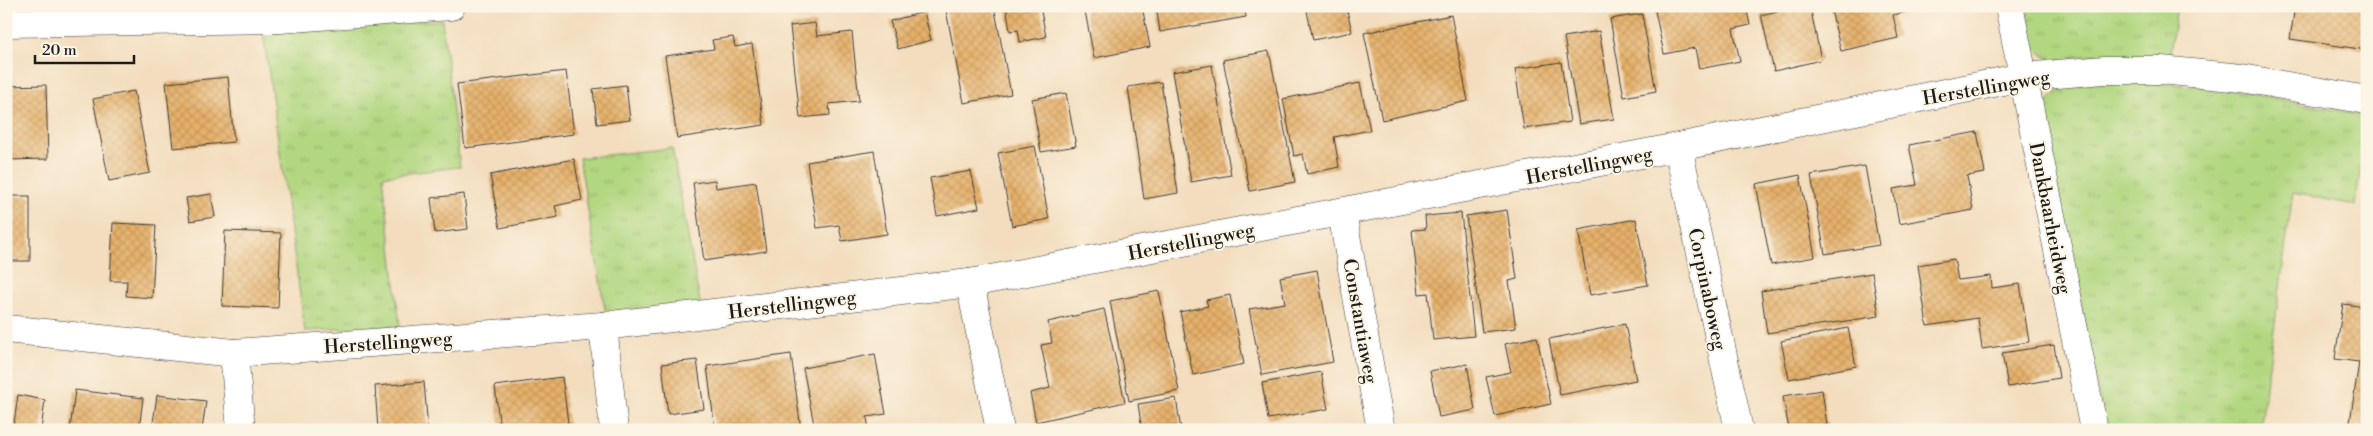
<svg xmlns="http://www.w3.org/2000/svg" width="2373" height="436" font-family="'Libre Bodoni',serif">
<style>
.grass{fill:url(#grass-tufts);stroke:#677a4e}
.building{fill:url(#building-cross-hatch)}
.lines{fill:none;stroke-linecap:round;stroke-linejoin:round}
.minor-casing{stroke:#3c3934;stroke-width:29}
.minor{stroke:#fff;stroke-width:28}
.labels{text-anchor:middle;stroke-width:4;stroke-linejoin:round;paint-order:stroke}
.street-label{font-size:19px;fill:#1c1c1c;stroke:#fcf5e5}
</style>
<defs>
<pattern id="grass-tufts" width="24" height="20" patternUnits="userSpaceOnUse" patternTransform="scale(1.25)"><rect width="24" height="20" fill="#b2d781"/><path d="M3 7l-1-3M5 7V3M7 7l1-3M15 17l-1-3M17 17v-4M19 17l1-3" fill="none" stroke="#98b86f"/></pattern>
<pattern id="building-cross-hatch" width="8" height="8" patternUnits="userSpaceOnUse" patternTransform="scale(1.25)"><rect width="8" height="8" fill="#e5b06a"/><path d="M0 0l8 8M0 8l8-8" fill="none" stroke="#c4975b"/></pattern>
</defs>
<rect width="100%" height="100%" fill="#fcf5e5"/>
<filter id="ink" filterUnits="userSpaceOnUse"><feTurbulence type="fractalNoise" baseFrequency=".02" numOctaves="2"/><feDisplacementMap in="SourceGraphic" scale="10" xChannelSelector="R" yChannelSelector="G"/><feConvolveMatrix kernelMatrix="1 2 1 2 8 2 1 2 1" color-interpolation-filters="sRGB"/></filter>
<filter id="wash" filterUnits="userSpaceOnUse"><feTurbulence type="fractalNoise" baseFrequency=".0096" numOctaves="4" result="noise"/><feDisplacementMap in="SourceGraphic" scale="20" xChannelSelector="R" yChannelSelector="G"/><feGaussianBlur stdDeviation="1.12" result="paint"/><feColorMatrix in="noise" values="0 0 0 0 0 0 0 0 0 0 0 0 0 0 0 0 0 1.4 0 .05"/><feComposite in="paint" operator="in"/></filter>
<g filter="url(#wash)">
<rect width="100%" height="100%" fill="#f3ddbe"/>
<g class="grass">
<path d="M6,6H272L6,8Z"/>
<path d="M2020,6H2177L2169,60L2095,55L2050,60C2027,44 2027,32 2020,6Z"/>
<path d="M442,20L460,167L383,176L400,326L305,331L263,32Z"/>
<path d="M2106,80L2222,88L2367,116V130L2355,205L2293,193L2260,430H2106L2043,118L2049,100L2061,88Z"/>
<path d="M672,148L701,308L606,316L579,158Z"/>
</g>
<g id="blocks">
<g class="building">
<path d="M963,6H994L1011,94L964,103L946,10Z"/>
<path d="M1006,6H1040L1046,37L1020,42L1018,30L1010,31Z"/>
<path d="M1084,6H1142L1150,47L1094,58Z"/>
<path d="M1156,6H1244L1246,17L1160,32Z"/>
<path d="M1306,6H1346L1352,32L1313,40Z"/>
<path d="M1654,6H1746L1750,25L1733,29L1740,61L1699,69L1695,48L1664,54Z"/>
<path d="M1798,6H1810L1821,60L1774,71L1761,15Z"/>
<path d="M1830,6H1928V7L1893,15L1898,38L1841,51Z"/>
<path d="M2258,6H2278V10Z"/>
<path d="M2295,6H2367V50L2290,39Z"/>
<path d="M924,12L931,40L898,49L890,21Z"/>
<path d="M1642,14L1656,91L1624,97L1610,19Z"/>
<path d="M1451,15L1468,101L1382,120L1364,33Z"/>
<path d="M815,23L817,36L852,32L859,101L829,104L830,115L800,118L790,26Z"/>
<path d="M1599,31L1614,119L1579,124L1564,37Z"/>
<path d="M733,37L735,47L752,44L764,125L677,138L665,56L714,49L712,40Z"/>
<path d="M1269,51L1295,182L1250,191L1223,60Z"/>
<path d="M1561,62L1570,122L1524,129L1515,69Z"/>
<path d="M1212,65L1231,175L1191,182L1172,72Z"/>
<path d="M566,71L574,134L465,148L457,84Z"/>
<path d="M228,77L234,142L173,148L166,83Z"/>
<path d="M1161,82L1178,193L1144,199L1128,87Z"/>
<path d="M1360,83L1370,130L1334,137L1339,167L1307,174L1303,154L1294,156L1283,99Z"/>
<path d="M46,85L48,159L6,160V86Z"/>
<path d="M626,85L630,120L597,124L593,89Z"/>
<path d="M134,91L150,173L109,181L93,99Z"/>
<path d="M1066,93L1076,146L1041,152L1032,99Z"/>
<path d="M1977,132L1985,173L1967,176L1973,210L1899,224L1893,189L1917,185L1909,145Z"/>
<path d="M1035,146L1049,219L1012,226L998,153Z"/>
<path d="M874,151L887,234L842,241L839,225L817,228L807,162Z"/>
<path d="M574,159L582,200L555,206L558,217L500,228L490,175Z"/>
<path d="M1865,166L1879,245L1825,254L1811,175Z"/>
<path d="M971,171L979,208L937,216L930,178Z"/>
<path d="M1800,175L1815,257L1771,265L1756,184Z"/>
<path d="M715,180L716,188L756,182L766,251L704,261L693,183Z"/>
<path d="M211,194L215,217L190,221L186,198Z"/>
<path d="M464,194L468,229L435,233L431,198Z"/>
<rect x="6" y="196" width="24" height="65"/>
<path d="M1507,210L1517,279L1509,281L1516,328L1482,332L1466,216Z"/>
<path d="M1461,213L1474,336L1433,340L1428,293L1419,294L1412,230L1426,229L1425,216Z"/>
<path d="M1636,219L1648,285L1590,295L1578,230Z"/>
<path d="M113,223L156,225L152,298L126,296L127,281H110Z"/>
<path d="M225,231L281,233L278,308L222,306Z"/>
<path d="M1954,259L1958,280L1991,276L1992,288L2020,284L2029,342L1982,349L1978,318L1927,326L1918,265Z"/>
<path d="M1317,270L1333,362L1262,375L1249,309L1285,303L1280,277Z"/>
<path d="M1872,273L1879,316L1767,333L1761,291Z"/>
<path d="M2366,279H2367V296L2363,295Z"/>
<path d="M1159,291L1179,391L1129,401L1110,301Z"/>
<path d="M1230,295L1244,364L1193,375L1180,312L1208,306L1206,300Z"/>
<path d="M2343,304L2367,307V430L2349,429L2359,362L2335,359Z"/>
<path d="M1104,309L1125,402L1036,422L1030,393L1050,388L1041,345L1052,343L1048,322Z"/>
<path d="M1625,324L1636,380L1560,395L1549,339Z"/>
<path d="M1848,328L1856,366L1789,379L1781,341Z"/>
<path d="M1537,337L1551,404L1495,416L1486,377L1511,372L1505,344Z"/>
<path d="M2054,345L2059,378L2008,387L2002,353Z"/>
<path d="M791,354L801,430H715L707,366Z"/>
<path d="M875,354L886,414L867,417L869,430H815L803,368Z"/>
<path d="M697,360L704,409L668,414L662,364Z"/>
<path d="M1467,364L1475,410L1439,417L1430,371Z"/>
<path d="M1321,372L1328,409L1268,419L1262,383Z"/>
<path d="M562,377L569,430H500L495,386Z"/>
<path d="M424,382L428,430H378L375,386Z"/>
<path d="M75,390L143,398L139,430H70Z"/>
<path d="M1822,390L1827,425L1789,430L1783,396Z"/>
<path d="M18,395L45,400L41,430H13Z"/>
<path d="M157,395L206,401L202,430H152Z"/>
<path d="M1176,398L1181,430H1142L1138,404Z"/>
</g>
</g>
</g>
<g filter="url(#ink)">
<use href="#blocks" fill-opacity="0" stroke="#3c3934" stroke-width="1"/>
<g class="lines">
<defs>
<g id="minor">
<path d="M2009,6L2094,430"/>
<path d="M6,23L280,19L451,6"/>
<path d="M1678,147L1739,430"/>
<path d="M1342,213L1381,430"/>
<path d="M970,283L1000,430"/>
<path d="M603,326L614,430"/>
<path d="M6,329L234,353L603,326L970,283L1678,147L2023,77L2104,70H2161L2242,78L2367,100"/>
<path d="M234,353L241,430"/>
</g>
</defs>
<use href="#minor" class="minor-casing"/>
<use href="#minor" class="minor"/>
</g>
</g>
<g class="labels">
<g class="street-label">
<text transform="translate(1986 87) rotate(-10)" y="7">Herstellingweg</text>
<text transform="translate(1589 165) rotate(-11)" y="7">Herstellingweg</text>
<text transform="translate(2051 218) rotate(79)" y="7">Dankbaarheidweg</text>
<text transform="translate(1191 241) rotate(-11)" y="7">Herstellingweg</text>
<text transform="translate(1708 289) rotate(78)" y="7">Corpinaboweg</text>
<text transform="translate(792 304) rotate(-7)" y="7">Herstellingweg</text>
<text transform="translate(1361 321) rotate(80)" y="7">Constantiaweg</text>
<text transform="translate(388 342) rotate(-4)" y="7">Herstellingweg</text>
</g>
</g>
<rect width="2373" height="436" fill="none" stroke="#fcf5e5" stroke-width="25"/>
<path d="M35 55v8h99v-8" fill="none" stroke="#1c1c1c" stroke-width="2.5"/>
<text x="42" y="55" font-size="15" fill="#1c1c1c" stroke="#fcf5e5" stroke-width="4" paint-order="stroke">20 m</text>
</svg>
